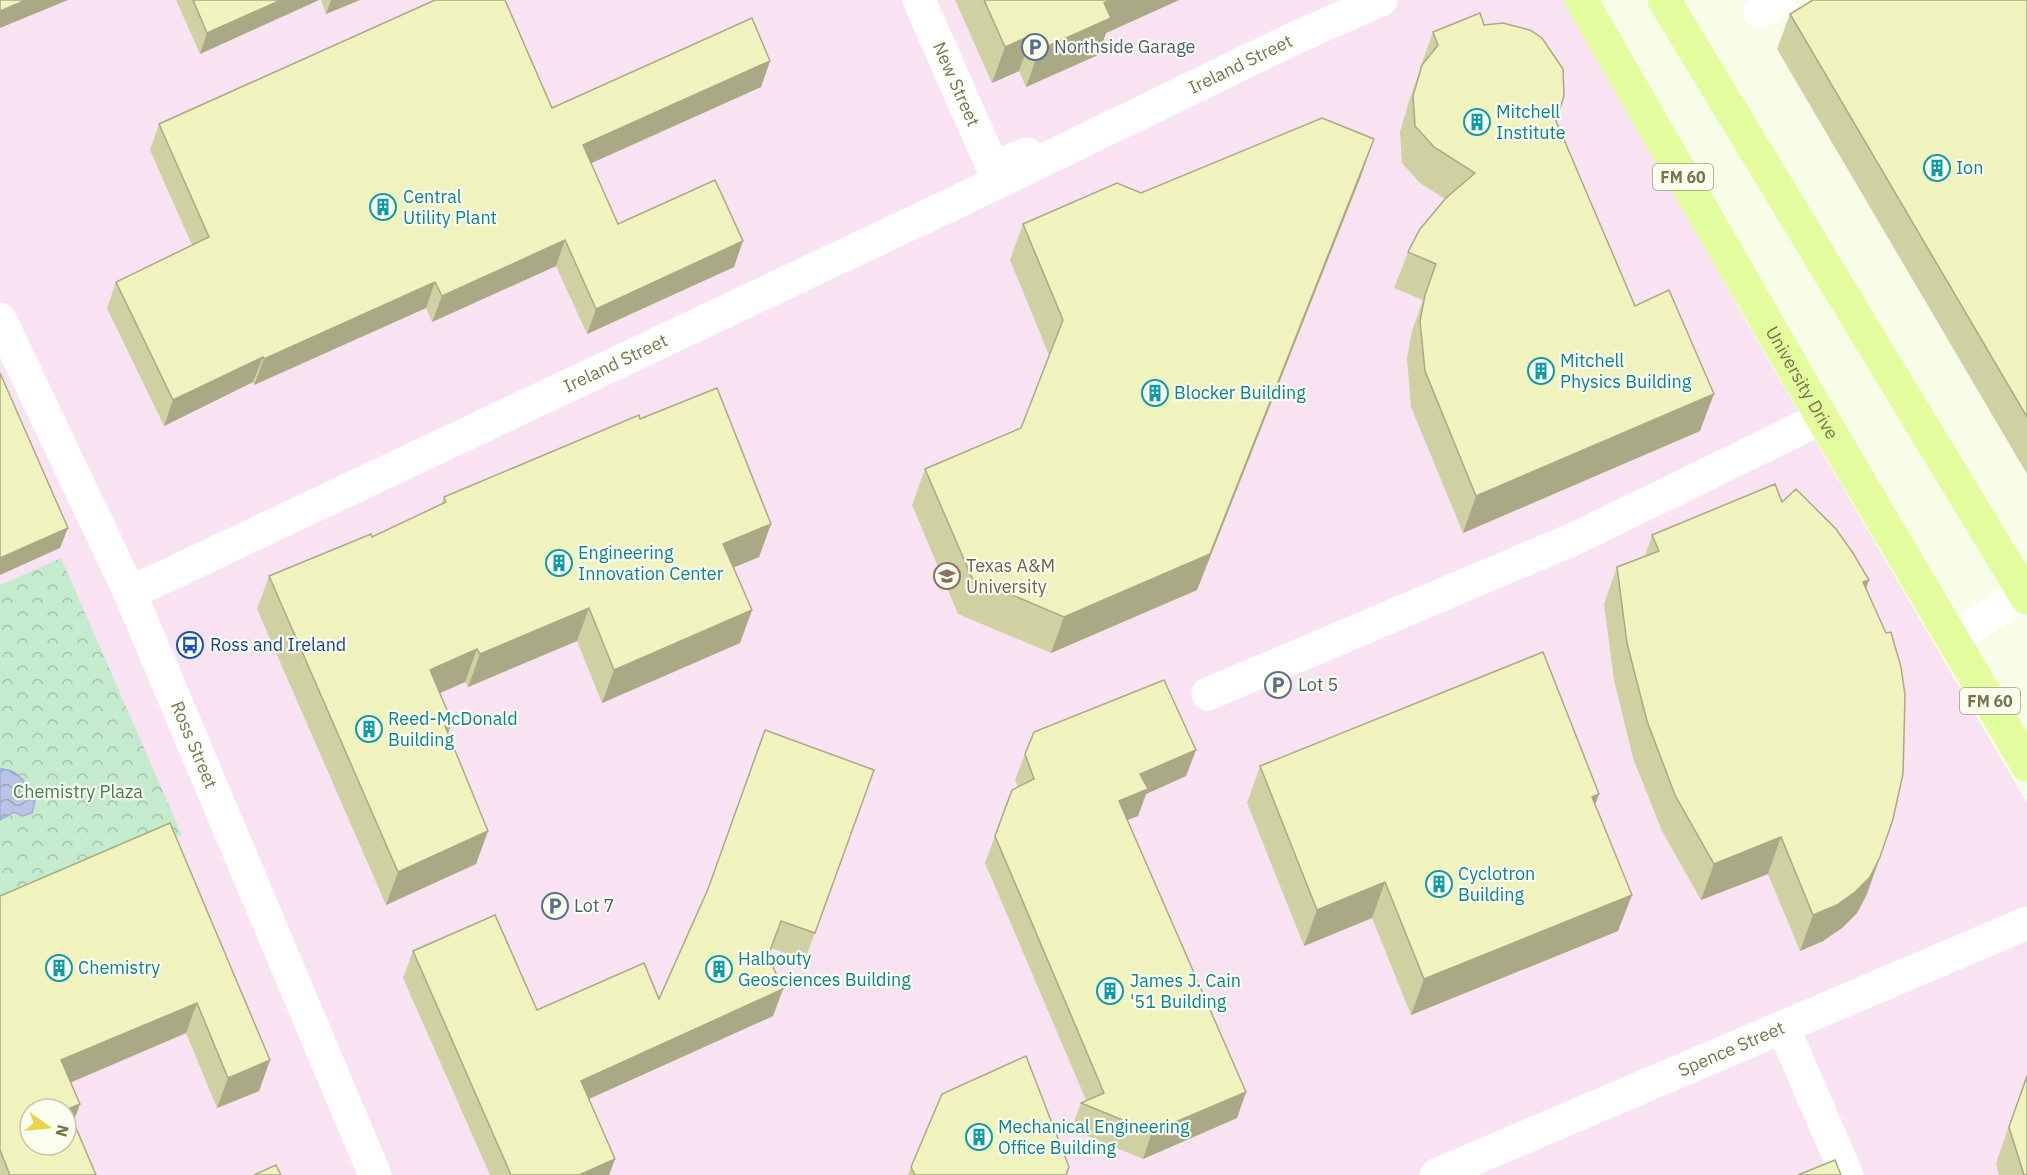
<svg xmlns="http://www.w3.org/2000/svg" width="2027" height="1175" font-family="'IBM Plex Sans',sans-serif">
<style>
.education{fill:#f9e3f3;fill-rule:evenodd}
.park{fill:url(#park-crowns)}
.water{fill:url(#water-waves);stroke:#a0acd9;stroke-width:1.5}
.lines{fill:none;stroke-linecap:round;stroke-linejoin:round}
.minor{stroke:#fff;stroke-width:33}
.major{stroke:#e3fc9e;stroke-width:33}
.wall{fill:#cfd1a3}
.shaded-wall{fill:#a9aa85}
.building{fill:#f1f3be;stroke:#a9aa85;stroke-width:1.5;fill-rule:evenodd}
.labels{text-anchor:middle;stroke-width:4.5;stroke-linejoin:round;paint-order:stroke}
.shield{fill:#fbffee;stroke:#9fa07b;stroke-width:1.5}
.shield-label{font-size:16px;font-weight:bold;fill:#77774a}
.service-label{font-size:18px;fill:#4e5e75;stroke:#fbffee;text-anchor:start}
.street-label{font-size:18px;fill:#77774a;stroke:#fbffee}
.culture-label{font-size:18px;fill:#0d838f;stroke:#fbffee;text-anchor:start}
.education-label{font-size:18px;fill:#785e54;stroke:#fbffee;text-anchor:start}
.transit-label{font-size:18px;fill:#164399;stroke:#fbffee;text-anchor:start}
.park-label{font-size:18px;fill:#427d56;stroke:#fbffee}
</style>
<defs>
<pattern id="park-crowns" width="20" height="18" patternUnits="userSpaceOnUse" patternTransform="scale(1.5)"><rect width="20" height="18" fill="#c4ebce"/><path d="M2 6a3 3 0 1 1 6 0M12 15a3 3 0 1 1 6 0" fill="none" stroke="#a4c3a9"/></pattern>
<pattern id="water-waves" width="16" height="10" patternUnits="userSpaceOnUse" patternTransform="scale(1.5)"><rect width="16" height="10" fill="#bac4e7"/><path d="M0 5q4-4 8 0t8 0" fill="none" stroke="#9ca4bd"/></pattern>
</defs>
<rect width="100%" height="100%" fill="#f7fde7"/>
<path class="education" d="M0,0H1565L1762,349L2027,803V1175H0ZM30,1109H66V1145H30Z"/>
<path class="park" d="M61,558L182,835L0,913V585Z"/>
<path class="water" d="M0,769C19,768 28,786 35,801L32,813L22,816L14,812L0,820Z"/>
<g class="lines">
<g class="minor">
<path id="s1" d="M919,0L993,168L1027,154"/>
<path d="M1760,12L1780,0"/>
<path id="s2" d="M0,319L130,593L375,1175"/>
<path id="s3" d="M130,593L961,200L1295,38L1381,0"/>
<path d="M1952,638L2027,593"/>
<path d="M1208,694L1576,538L1822,418"/>
<path d="M1783,1027L1847,1175"/>
<path id="s4" d="M1436,1175L2027,923"/>
</g>
<g class="major">
<path id="s5" d="M1581,0L1822,418L2027,765"/>
<path d="M1664,0L2027,598"/>
</g>
</g>
<g class="wall">
<path d="M176,0H319L200,54Z"/>
<path d="M321,0H360L326,14Z"/>
<path d="M955,0H1179L1106,33L1098,55L1026,87L1019,71L992,83Z"/>
<path d="M2027,0V474L1777,49L1790,14Z"/>
<path d="M1484,25L1556,121L1635,306L1700,431L1463,533L1411,407L1407,358L1412,331L1423,300L1394,288L1408,252L1445,199L1420,183L1402,163L1400,132L1409,101L1420,70V68L1433,32Z"/>
<path d="M770,61L761,87L591,163L618,224L734,267L587,334L556,266L432,322L426,308L254,385L253,382L164,426L107,308L116,282L192,245L150,150L159,124L552,108Z"/>
<path d="M1361,176L1197,590L1051,653L958,614L912,505L925,469L1021,428L1049,355L1010,260L1023,224L1141,193Z"/>
<path d="M640,419L771,524L759,557L734,567L752,610L740,643L602,703L577,641L468,687L465,682L439,693L452,722L448,733L488,831L476,864L386,905L257,609L269,576L372,537L441,505L444,497Z"/>
<path d="M1782,502L1869,580L1866,588L1867,894L1857,913L1842,928L1823,941L1800,951L1768,874L1701,900L1662,831L1633,758L1614,680L1604,604L1617,567L1645,556L1652,535Z"/>
<path d="M1196,750L1186,776L1146,794L1138,816L1127,820L1246,1092L1237,1118L1143,1159L1071,1129L1081,1103L1086,1100L985,863L1012,790L1018,787L1015,780L1025,754Z"/>
<path d="M1260,766L1599,794L1595,805L1618,931L1411,1015L1372,918L1304,946L1247,803Z"/>
<path d="M874,770L805,960L771,948L768,956L783,989L773,1016L589,1099L615,1159L609,1175H490L403,978L413,951L537,1010L659,999Z"/>
<path d="M170,823L270,1060L259,1091L217,1108L186,1033L71,1082L80,1104L73,1122L96,1175H0V896Z"/>
<path d="M2027,1075V1175H1999L1996,1163Z"/>
<path d="M911,1167L1066,1175H908Z"/>
</g>
<g class="shaded-wall">
<path d="M26,0H68L0,28V11Z"/>
<path d="M281,0H319L200,54L207,33Z"/>
<path d="M331,0H360L326,14Z"/>
<path d="M1111,0H1179L1106,33L1098,55L1026,87L1039,50L1104,3Z"/>
<path d="M1032,35L1019,71L992,83L1005,47Z"/>
<path d="M770,61L761,87L574,171L583,145Z"/>
<path d="M1374,139L1361,176L1197,590L1051,653L1064,617Z"/>
<path d="M565,240L556,266L432,322L442,296Z"/>
<path d="M743,241L734,267L587,334L596,309Z"/>
<path d="M435,282L426,308L254,385L264,359Z"/>
<path d="M263,357L253,382L164,426L173,400Z"/>
<path d="M1714,394L1700,431L1463,533L1476,496Z"/>
<path d="M771,524L759,557L711,577L723,544Z"/>
<path d="M68,528L60,548L0,575V558Z"/>
<path d="M1869,580L1856,616L1863,582Z"/>
<path d="M589,608L577,641L468,687L480,654Z"/>
<path d="M752,610L740,643L602,703L614,670Z"/>
<path d="M477,649L465,682L418,703L430,670Z"/>
<path d="M452,722L440,755L445,726Z"/>
<path d="M1196,750L1186,776L1146,794L1138,816L1109,827L1119,801L1140,774Z"/>
<path d="M1599,794L1586,830L1592,797Z"/>
<path d="M488,831L476,864L386,905L398,872Z"/>
<path d="M1781,837L1768,874L1701,900L1714,864Z"/>
<path d="M1880,857L1867,894L1857,913L1842,928L1823,941L1800,951L1813,915Z"/>
<path d="M1385,882L1372,918L1304,946L1317,910Z"/>
<path d="M1632,895L1618,931L1411,1015L1424,979Z"/>
<path d="M783,989L773,1016L571,1107L581,1081Z"/>
<path d="M197,1003L186,1033L51,1091L61,1060Z"/>
<path d="M270,1060L259,1091L217,1108L228,1078Z"/>
<path d="M1246,1092L1237,1118L1143,1159L1152,1132Z"/>
<path d="M80,1104L69,1134L68,1109Z"/>
<path d="M615,1159L609,1175H579Z"/>
</g>
<g class="building">
<path d="M0,0H26L0,11Z"/>
<path d="M193,0H281L207,33Z"/>
<path d="M435,0H505L552,108L752,18L770,61L583,145L618,224L715,180L743,241L596,309L565,240L442,296L435,282L264,359L263,357L173,400L116,282L209,237L159,124Z"/>
<path d="M984,0H1111L1104,3L1111,18L1039,50L1032,35L1005,47Z"/>
<path d="M1813,0H2027V417L1790,14Z"/>
<path d="M1480,13L1484,25L1503,23L1530,30L1542,38L1563,69L1564,96L1556,121L1635,306L1669,290L1714,394L1476,496L1425,371L1420,321L1425,295L1436,264L1408,252L1420,229L1446,198L1475,173L1434,147L1415,126L1413,96L1422,65L1438,45L1433,32Z"/>
<path d="M1322,118L1374,139L1210,554L1064,617L972,578L925,469L1021,428L1063,320L1023,224L1117,183L1141,193Z"/>
<path d="M0,373L68,528L0,558Z"/>
<path d="M717,388L771,524L723,544L752,610L614,670L589,608L480,654L477,649L430,670L452,722L445,726L488,831L398,872L269,576L371,534L372,537L446,502L444,497L639,415L640,419Z"/>
<path d="M1775,484L1782,502L1796,489L1836,529L1853,553L1869,580L1863,582L1886,633L1891,632L1901,667L1905,695L1903,774L1893,819L1880,857L1870,877L1855,892L1837,905L1813,915L1781,837L1714,864L1675,795L1647,721L1627,643L1617,567L1659,551L1652,535Z"/>
<path d="M1543,652L1599,794L1592,797L1632,895L1424,979L1385,882L1317,910L1260,766Z"/>
<path d="M1164,680L1196,750L1140,774L1148,789L1119,801L1246,1092L1152,1132L1081,1103L1104,1093L995,836L1012,790L1034,779L1025,754L1034,732Z"/>
<path d="M765,730L874,770L815,933L781,921L768,956L783,989L581,1081L615,1159L579,1175H511L413,951L495,915L537,1010L644,963L659,999L708,889Z"/>
<path d="M170,823L270,1060L228,1078L197,1003L61,1060L80,1104L68,1109L96,1175H10L0,1150V896ZM30,1109H66V1145H30Z"/>
<path d="M1026,1056L1069,1167L1066,1175H915L911,1167L942,1094Z"/>
<path d="M2027,1076V1175H2024L2009,1127Z"/>
<path d="M1835,1160L1841,1175H1798Z"/>
<path d="M276,1165L281,1175H254Z"/>
</g>
<defs>
<symbol id="parking-ring" viewBox="-11 -11 22 22"><circle r="9.5" fill="#fbffee" stroke="#5c6f8a" stroke-width="1.5"/><path d="M-3.5-5.5H1a3.5 3.5 0 0 1 0 7H-1V5.5H-3.5ZM-1-3.4V-.6H.8a1.4 1.4 0 0 0 0-2.8Z" fill="#5c6f8a"/></symbol>
<symbol id="building-ring" viewBox="-11 -11 22 22"><circle r="9.5" fill="#fbffee" stroke="#0f9aa8" stroke-width="1.5"/><path d="M-4-6H4V6H1V3H-1V6H-4ZM-2.5-4.3h1.7v1.8h-1.7ZM.8-4.3h1.7v1.8H.8ZM-2.5-1h1.7V.8h-1.7ZM.8-1h1.7V.8H.8Z" fill="#0f9aa8"/></symbol>
<symbol id="university-ring" viewBox="-11 -11 22 22"><circle r="9.5" fill="#fbffee" stroke="#8d6e63" stroke-width="1.5"/><path d="M0-5L7-2L0 1L-7-2ZM-4 1L0 2.5L4 1V4Q0 6-4 4Z" fill="#8d6e63"/></symbol>
<symbol id="bus-ring" viewBox="-11 -11 22 22"><circle r="9.5" fill="#fbffee" stroke="#1a4fb4" stroke-width="1.5"/><path d="M-5-6H5V4H4V6H2V4H-2V6H-4V4H-5ZM-3.5-4V0h7V-4ZM-3.5 1.2v1.5H-2V1.2ZM2 1.2v1.5H3.5V1.2Z" fill="#1a4fb4"/></symbol>
</defs>
<g fill-rule="evenodd">
<use href="#parking-ring" x="1020" y="32" width="30" height="30"/>
<use href="#building-ring" x="1462" y="107" width="30" height="30"/>
<use href="#building-ring" x="1922" y="153" width="30" height="30"/>
<use href="#building-ring" x="368" y="192" width="30" height="30"/>
<use href="#building-ring" x="1526" y="356" width="30" height="30"/>
<use href="#building-ring" x="1140" y="378" width="30" height="30"/>
<use href="#building-ring" x="544" y="548" width="30" height="30"/>
<use href="#university-ring" x="932" y="561" width="30" height="30"/>
<use href="#bus-ring" x="175" y="630" width="30" height="30"/>
<use href="#parking-ring" x="1263" y="670" width="30" height="30"/>
<use href="#building-ring" x="354" y="714" width="30" height="30"/>
<use href="#building-ring" x="1424" y="869" width="30" height="30"/>
<use href="#parking-ring" x="540" y="891" width="30" height="30"/>
<use href="#building-ring" x="44" y="953" width="30" height="30"/>
<use href="#building-ring" x="704" y="954" width="30" height="30"/>
<use href="#building-ring" x="1095" y="976" width="30" height="30"/>
<use href="#building-ring" x="964" y="1122" width="30" height="30"/>
</g>
<g class="labels">
<g class="shield">
<rect x="1653" y="164" width="60" height="26" rx="4.5"/>
<rect x="1960" y="688" width="60" height="26" rx="4.5"/>
</g>
<g class="shield-label">
<text x="1683" y="183">FM 60</text>
<text x="1990" y="707">FM 60</text>
</g>
<g class="service-label">
<text x="1054" y="53">Northside Garage</text>
<text x="1298" y="691">Lot 5</text>
<text x="574" y="912">Lot 7</text>
</g>
<g class="street-label">
<text dy="6" stroke="none"><textPath href="#s3" startOffset="1230">Ireland Street</textPath></text>
<text dy="6" stroke="none"><textPath href="#s1" startOffset="92">New Street</textPath></text>
<text dy="6" stroke="none"><textPath href="#s3" startOffset="537">Ireland Street</textPath></text>
<text dy="6" stroke="none"><textPath href="#s5" startOffset="442">University Drive</textPath></text>
<text dy="6" stroke="none"><textPath href="#s2" startOffset="468">Ross Street</textPath></text>
<text dy="6" stroke="none"><textPath href="#s4" startOffset="321">Spence Street</textPath></text>
</g>
<g class="culture-label">
<text x="1496" y="118">Mitchell<tspan x="1496" dy="21">Institute</tspan></text>
<text x="1956" y="174">Ion</text>
<text x="403" y="203">Central<tspan x="403" dy="21">Utility Plant</tspan></text>
<text x="1560" y="367">Mitchell<tspan x="1560" dy="21">Physics Building</tspan></text>
<text x="1174" y="399">Blocker Building</text>
<text x="578" y="559">Engineering<tspan x="578" dy="21">Innovation Center</tspan></text>
<text x="388" y="725">Reed-McDonald<tspan x="388" dy="21">Building</tspan></text>
<text x="1458" y="880">Cyclotron<tspan x="1458" dy="21">Building</tspan></text>
<text x="738" y="965">Halbouty<tspan x="738" dy="21">Geosciences Building</tspan></text>
<text x="78" y="974">Chemistry</text>
<text x="1130" y="987">James J. Cain<tspan x="1130" dy="21">'51 Building</tspan></text>
<text x="998" y="1133">Mechanical Engineering<tspan x="998" dy="21">Office Building</tspan></text>
</g>
<g class="education-label">
<text x="966" y="572">Texas A&amp;M<tspan x="966" dy="21">University</tspan></text>
</g>
<g class="transit-label">
<text x="210" y="651">Ross and Ireland</text>
</g>
<g class="park-label">
<text x="78" y="798">Chemistry Plaza</text>
</g>
</g>
<g transform="translate(48 1127) rotate(105)"><circle r="28" fill="#fbffee" stroke="#c6c9ac" stroke-width="1.5"/>
<path d="M0-4.5L10 22L0 15L-10 22Z" fill="#e9d34a"/>
<text y="-9" font-size="16" font-weight="bold" text-anchor="middle" fill="#77774a">N</text>
</g>
</svg>
